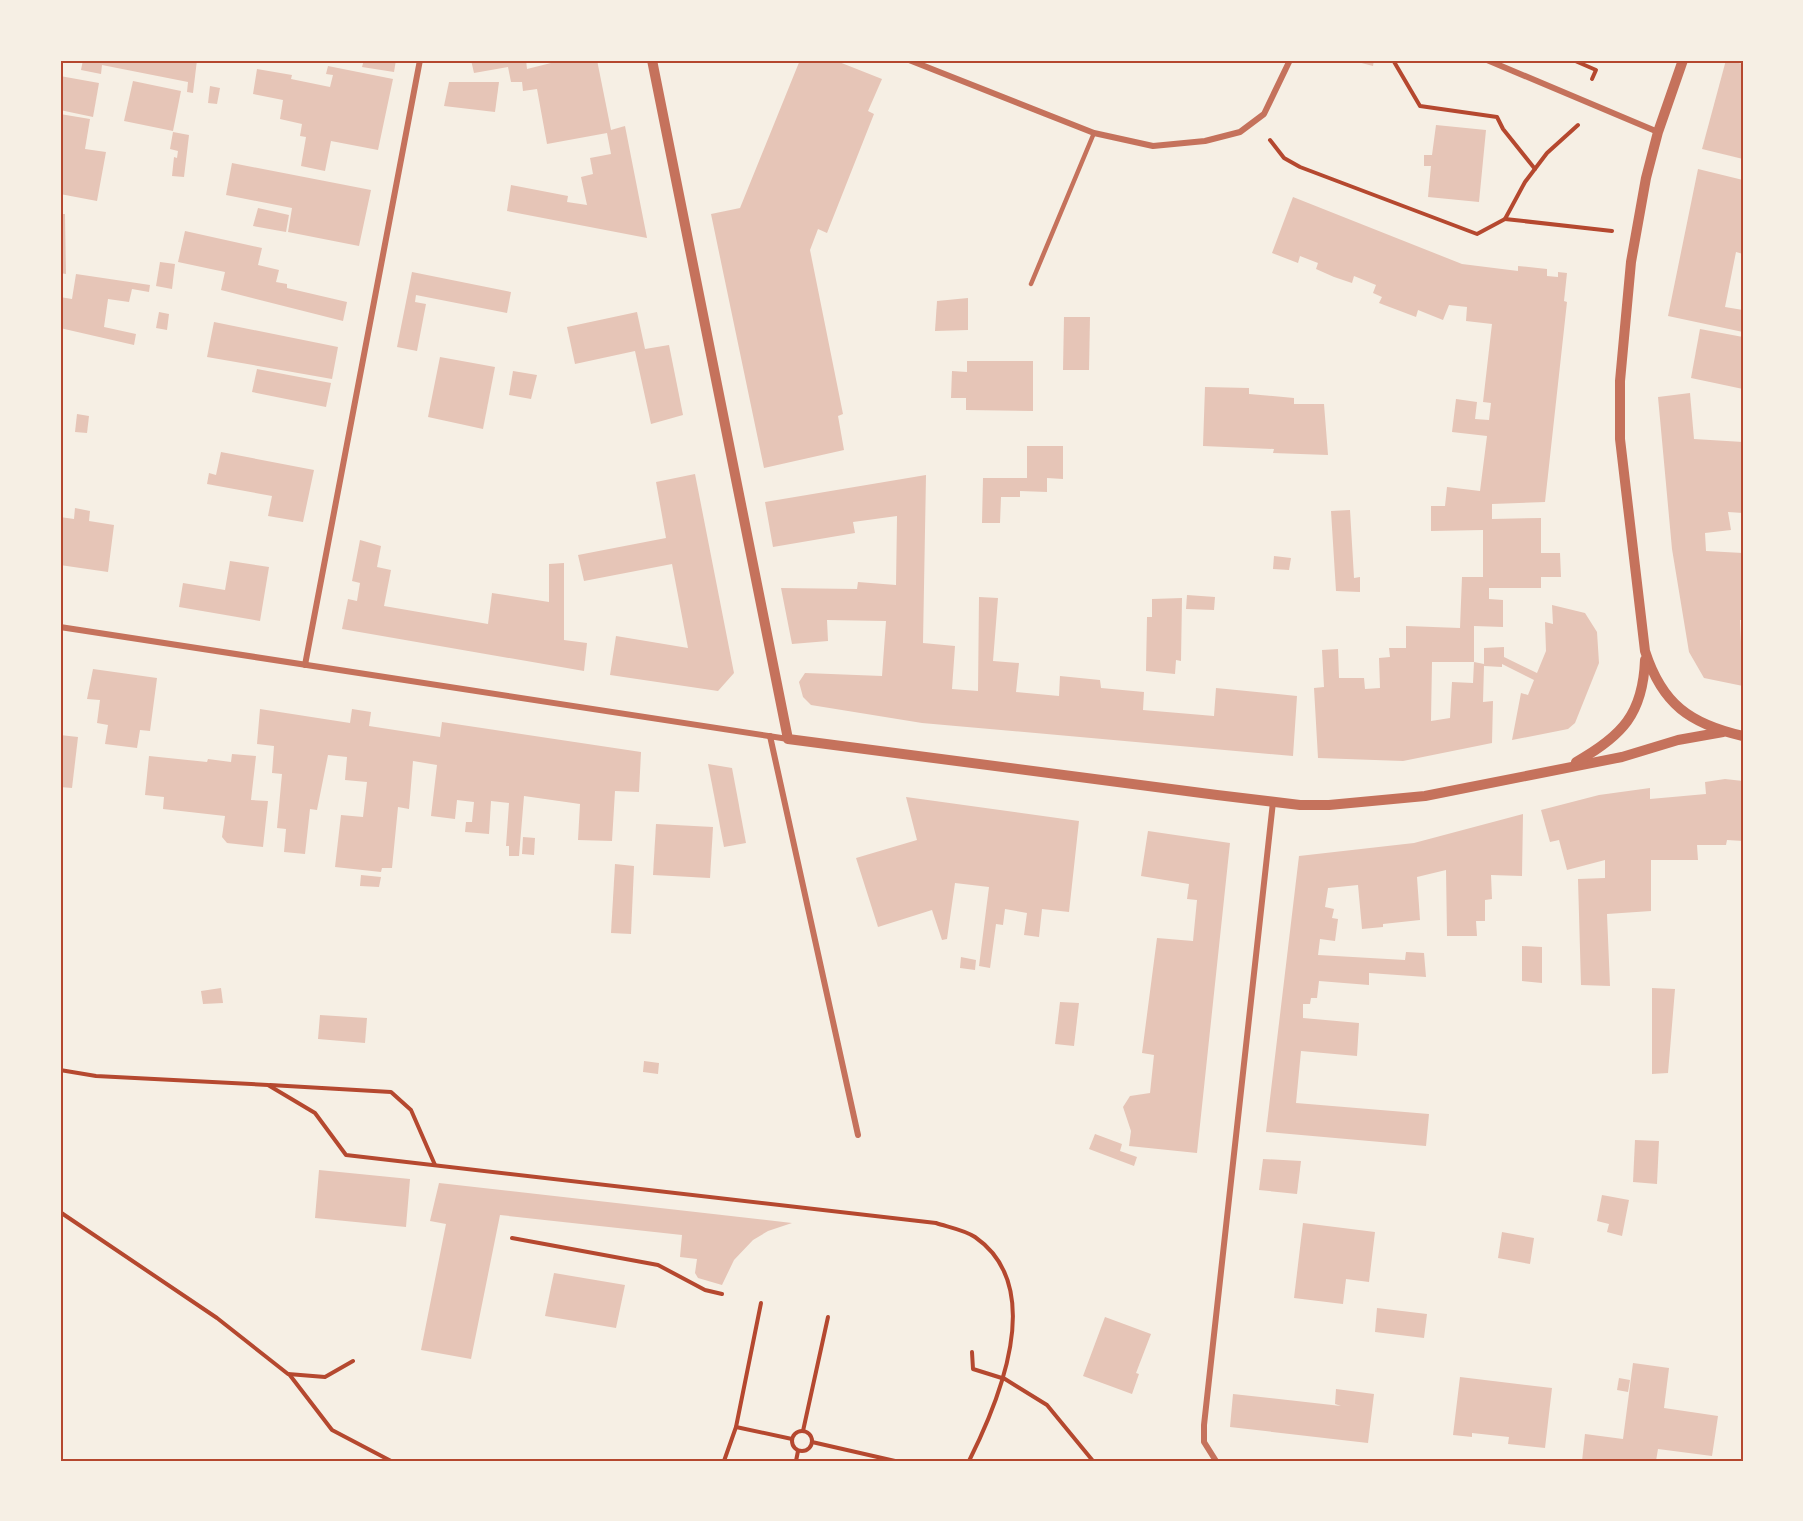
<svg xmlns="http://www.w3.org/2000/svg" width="1803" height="1521" font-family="'IBM Plex Serif',serif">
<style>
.building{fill:#e6c5b7;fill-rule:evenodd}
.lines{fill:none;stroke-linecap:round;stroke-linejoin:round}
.path{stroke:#b5482f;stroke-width:4}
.service{stroke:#c5725c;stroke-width:4.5}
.minor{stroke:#c5725c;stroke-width:6}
.tertiary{stroke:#c5725c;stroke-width:10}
.neatline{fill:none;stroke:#b5482f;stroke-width:2}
</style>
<rect width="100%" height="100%" fill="#f6efe4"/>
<g class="building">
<path d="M83,60H197L193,93L187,92L188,82L102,65L101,74L81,70Z"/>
<path d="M364,60H396L394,72L362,67Z"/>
<path d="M471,60H526L527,69L551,63V60H597L611,130L625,126L647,238L507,211L511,185L568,196L567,202L587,205L581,177L593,174L590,158L611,154L607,133L547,144L537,89L523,91L522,82H511L508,67L474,73Z"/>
<path d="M800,60H834L882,79L868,111L874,114L827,233L818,229L810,250L843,414L838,416L844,450L764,468L711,214L740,208Z"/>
<path d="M1350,60H1374L1373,66Z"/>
<path d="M1726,60L1743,64V159L1702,149Z"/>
<path d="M328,66L393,79L378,150L331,141L325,171L301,166L306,137L300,136L302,124L280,119L283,100L253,94L257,69L292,75L291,79L330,87L333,75L326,74Z"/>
<path d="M60,76L99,83L93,117L60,110Z"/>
<path d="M133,81L181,91L173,131L124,121Z"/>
<path d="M449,82H499L495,112L444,106Z"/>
<path d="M210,86L220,88L217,104L208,103Z"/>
<path d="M60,114L90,119L85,149L106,152L97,201L60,194Z"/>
<path d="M1436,125L1486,130L1479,202L1428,197L1431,166H1424V155H1432Z"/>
<path d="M173,132L189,135L184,177L172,176L174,157L177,158L178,151L170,149Z"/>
<path d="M232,163L371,190L359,246L288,232L292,208L226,195Z"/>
<path d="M1698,169L1743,180V254L1736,252L1725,307L1743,310V332L1668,316Z"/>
<path d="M1293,197L1462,264L1518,271V266L1547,269V276L1558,277V272L1567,273L1564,301L1567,302L1545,502L1492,504V519L1541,518V553H1560L1561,577H1541V588H1489V599L1503,600V627L1474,626V662L1484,664V648L1504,647V657L1537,673L1546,651L1545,622L1553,624L1552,605L1585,613L1597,632L1599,663L1575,723L1568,729L1512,740L1521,693L1528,695L1534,680L1502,664V667L1484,666L1483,702L1493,701L1492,743L1403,761L1318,758L1314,688L1324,687L1322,650L1338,649L1339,678H1364L1365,689L1380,688L1379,658L1390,657L1389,648H1406V626L1460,628L1462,577H1483V530L1431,531V506H1445L1447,487L1480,491L1487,436L1452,432L1456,399L1477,402L1475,419L1489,420L1491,403L1483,402L1492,324L1466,321L1467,307L1449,305L1443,320L1418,310L1416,317L1379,303L1382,297L1373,293L1376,285L1354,276L1352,283L1334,277L1316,269L1318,263L1300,256L1298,263L1272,253ZM1432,662H1474L1473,683L1452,682L1450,718L1431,721Z"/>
<path d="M258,208L289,215L286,232L253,226Z"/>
<path d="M60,214H65L66,274L60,273Z"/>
<path d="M185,231L262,248L258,265L279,270L276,282L287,284V288L347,302L343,321L221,290L225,272L178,262Z"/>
<path d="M160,262L175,264L172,289L156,286Z"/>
<path d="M412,272L511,292L507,313L416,295L415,302L426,304L417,351L397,347Z"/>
<path d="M76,274L150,285L149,292L132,289L129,302L108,299L104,327L136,334L134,345L60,328V297L72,299Z"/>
<path d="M968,298V330L935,331L937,301Z"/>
<path d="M159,312L169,314L167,330L156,328Z"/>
<path d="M637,312L645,349L669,345L683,415L651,424L635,351L575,364L567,327Z"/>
<path d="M1064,317H1090L1089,370H1063Z"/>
<path d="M214,322L338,347L332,379L207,357Z"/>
<path d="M1700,329L1743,337V389L1691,378Z"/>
<path d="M440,357L495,367L483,429L428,417Z"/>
<path d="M967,361H1033V411L966,410V398H951L952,371L967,372Z"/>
<path d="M257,369L331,383L326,407L252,392Z"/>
<path d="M513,371L537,375L531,399L509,395Z"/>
<path d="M1205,387L1249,388V394L1294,398V404H1324L1328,455L1273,453L1274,449L1203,446Z"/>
<path d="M1690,393L1694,439L1743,442V513L1728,512L1731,530L1705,533L1706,551L1743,553V620H1740L1743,686L1704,678L1689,652L1672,549L1658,397Z"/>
<path d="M77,414L89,416L87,433L75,432Z"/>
<path d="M1027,446H1063V479L1047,478V492L1020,491V497H1001L1000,523H982L983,478H1027Z"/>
<path d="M221,452L314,470L303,522L268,516L272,496L207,484L209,473L216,475Z"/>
<path d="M695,474L734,673L718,691L610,675L616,636L688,648L672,564L584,581L578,555L666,538L656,482Z"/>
<path d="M926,475L923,643L955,646L952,689L978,691L979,597L998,598L993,661L1019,663L1016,692L1059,696L1060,676L1100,680L1101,688L1144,692L1143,710L1214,716L1216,688L1297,696L1293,756L922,723L811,705L803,697L799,682L805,673L882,676L886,621L827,620L828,641L792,644L781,588L857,589L858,582L896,585L897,516L853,522L855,533L773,547L765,502Z"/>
<path d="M75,508L90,511L89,521L114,525L108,572L60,565V517L74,519Z"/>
<path d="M1350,510L1354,578L1360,577V592L1336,591L1331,511Z"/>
<path d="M360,540L381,546L377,567L391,570L384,606L488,624L492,593L549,602V564L564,563V640L587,643L584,671L342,629L348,599L357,601L360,583L352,581Z"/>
<path d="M1274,556L1291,558L1289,570L1273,569Z"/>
<path d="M230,561L269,567L260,621L179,607L183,583L225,590Z"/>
<path d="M1187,595L1215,597L1214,610L1186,609Z"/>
<path d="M1182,598L1181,661L1176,660L1175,674L1146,671L1147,617H1152V599Z"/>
<path d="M93,669L157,678L150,731L140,730L137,748L105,744L108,725L97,723L100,700L87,699Z"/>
<path d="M260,709L350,723L352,709L371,712L369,726L440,737L442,722L641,752L639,792L615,791L612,841L578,840L580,804L524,796L519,856H509V846H506L509,803L491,801L489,834L465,832L466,822H472L474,802L457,800L455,819L431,816L437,765L413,761L409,809L398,807L392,868H382L381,872L335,867L341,815L363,817L367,782L345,780L347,757L328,755L317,810L310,809L305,854L284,852L286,829L277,828L282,774L272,773L274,746L257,744Z"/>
<path d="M60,735L78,737L72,788L60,787Z"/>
<path d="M232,754L256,756L251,800L268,801L263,847L227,843L222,837L225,816L163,809L164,797L145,795L149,756L207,762L208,759L231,762Z"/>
<path d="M708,764L732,768L746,843L724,847Z"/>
<path d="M1725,779L1743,781V841L1727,840L1726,845H1697L1698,860H1651V911L1607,914L1610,986L1581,985L1578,879L1605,878V860L1567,870L1559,840L1550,842L1541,810L1599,795L1650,788V799L1706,794L1705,782Z"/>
<path d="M906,797L1079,821L1069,912L1042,909L1039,937L1024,935L1027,913L1005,909L1003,925L996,924L990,968L979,966L989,887L955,883L947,939L942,940L932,910L878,927L856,858L917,840Z"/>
<path d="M1523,814L1522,876L1491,875L1492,899L1485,900V921H1476L1477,936H1447L1446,870L1417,877L1420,920L1383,924V927L1362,929L1358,885L1328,888L1325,907L1334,909L1332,918L1338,919L1335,941L1320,939L1318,955L1405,960L1406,952L1424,953L1426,977L1369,973V985L1319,981L1317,998H1311L1310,1004H1303V1018L1359,1023L1357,1056L1301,1051L1296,1103L1429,1114L1426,1146L1266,1132L1299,856L1414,843Z"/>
<path d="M656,824L713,827L710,878L653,875Z"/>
<path d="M1148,831L1230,843L1197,1153L1129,1146L1131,1131L1123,1107L1130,1096L1150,1093L1154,1055L1142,1053L1157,938L1193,941L1197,900L1187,899L1189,884L1141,876Z"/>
<path d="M523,837L535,838L534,855L522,854Z"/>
<path d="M615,864L634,866L631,934L611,933Z"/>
<path d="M361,875L381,877L379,887L360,886Z"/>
<path d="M1522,946L1542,947V983L1522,981Z"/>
<path d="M961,957L976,960L975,970L960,968Z"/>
<path d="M221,988L223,1003L203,1004L201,991Z"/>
<path d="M1652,988L1675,989L1668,1073L1652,1074Z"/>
<path d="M1060,1002L1079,1003L1074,1046L1055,1044Z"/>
<path d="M320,1015L367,1018L365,1043L318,1039Z"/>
<path d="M644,1061L659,1063L658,1074L643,1072Z"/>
<path d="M1095,1134L1122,1144L1120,1151L1137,1157L1134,1166L1089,1149Z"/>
<path d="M1635,1140L1659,1141L1657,1184L1633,1182Z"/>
<path d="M1263,1159L1301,1161L1297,1194L1259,1190Z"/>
<path d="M319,1170L410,1179L406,1227L315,1218Z"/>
<path d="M439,1183L792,1223L768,1231L753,1240L734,1260L722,1285L698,1278L695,1273L697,1259L680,1257L682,1235L500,1215L471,1359L421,1350L446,1224L430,1221Z"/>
<path d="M1602,1195L1629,1200L1622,1236L1607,1232L1609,1224L1597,1221Z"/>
<path d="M1303,1223L1375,1232L1369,1282L1346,1279L1343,1304L1294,1298Z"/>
<path d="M1502,1232L1534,1238L1530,1264L1498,1258Z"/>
<path d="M554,1273L625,1285L616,1328L545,1316Z"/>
<path d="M1377,1308L1427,1314L1424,1338L1375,1332Z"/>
<path d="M1105,1317L1151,1334L1136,1373L1139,1374L1132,1394L1083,1376Z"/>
<path d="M1633,1363L1669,1368L1664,1408L1718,1416L1712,1456L1658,1449L1656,1461H1582L1585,1434L1623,1439Z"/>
<path d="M1460,1377L1552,1388L1545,1448L1508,1444L1509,1437L1472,1433V1437L1453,1435Z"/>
<path d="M1619,1378L1630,1380L1628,1392L1617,1390Z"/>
<path d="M1336,1389L1374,1394L1368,1443L1230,1427L1233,1394L1341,1406L1335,1404Z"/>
</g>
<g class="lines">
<g class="path">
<path d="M1393,60L1420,106L1497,117L1503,129L1535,169"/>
<path d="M1573,60L1596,70L1592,79"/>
<path d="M1270,140L1284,158L1300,167L1477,234L1505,219L1525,182L1547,153L1578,125"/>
<path d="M1505,219L1612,231"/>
<path d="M60,1070L96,1076L268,1085L315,1113L346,1155L936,1223C948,1227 965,1230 975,1237C1047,1287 999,1401 969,1461"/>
<path d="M270,1085L391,1092L411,1110L435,1165"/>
<path d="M60,1212L217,1318L288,1374L325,1377L353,1361"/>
<path d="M512,1238L658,1265L705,1290L722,1294"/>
<path d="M972,1352L973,1369L1005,1379L1047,1405L1093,1461"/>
<path d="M289,1374L332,1430L391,1461"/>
<path d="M736,1427L792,1439"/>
<circle cx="802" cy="1441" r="10"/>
<path d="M803,1431L828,1317"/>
<path d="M812,1442L895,1461"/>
<path d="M724,1461L736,1427L761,1303"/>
<path d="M796,1461L798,1451"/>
</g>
<path class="service" d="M1031,284L1094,133"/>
<g class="minor">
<path d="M909,60L1094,133L1153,146L1205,141L1240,132L1264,114L1290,60"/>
<path d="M1487,60L1658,132"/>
<path d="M60,627L788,739"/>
<path d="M305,665L420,60"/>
<path d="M770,736L858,1135"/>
<path d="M1216,1461L1204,1442V1425L1273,802"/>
</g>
<g class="tertiary">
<path d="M652,60L788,739L1217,795L1300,805H1329L1425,796L1622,757L1678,740L1723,732"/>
<path d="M1683,60L1658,132L1646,178L1631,262L1620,381V439L1645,651C1662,704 1690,724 1743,736"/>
<path d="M1576,762C1622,736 1643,714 1645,660"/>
</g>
</g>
<rect width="1803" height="1521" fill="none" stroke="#f6efe4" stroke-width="123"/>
<rect x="62" y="62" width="1680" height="1398" class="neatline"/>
</svg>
